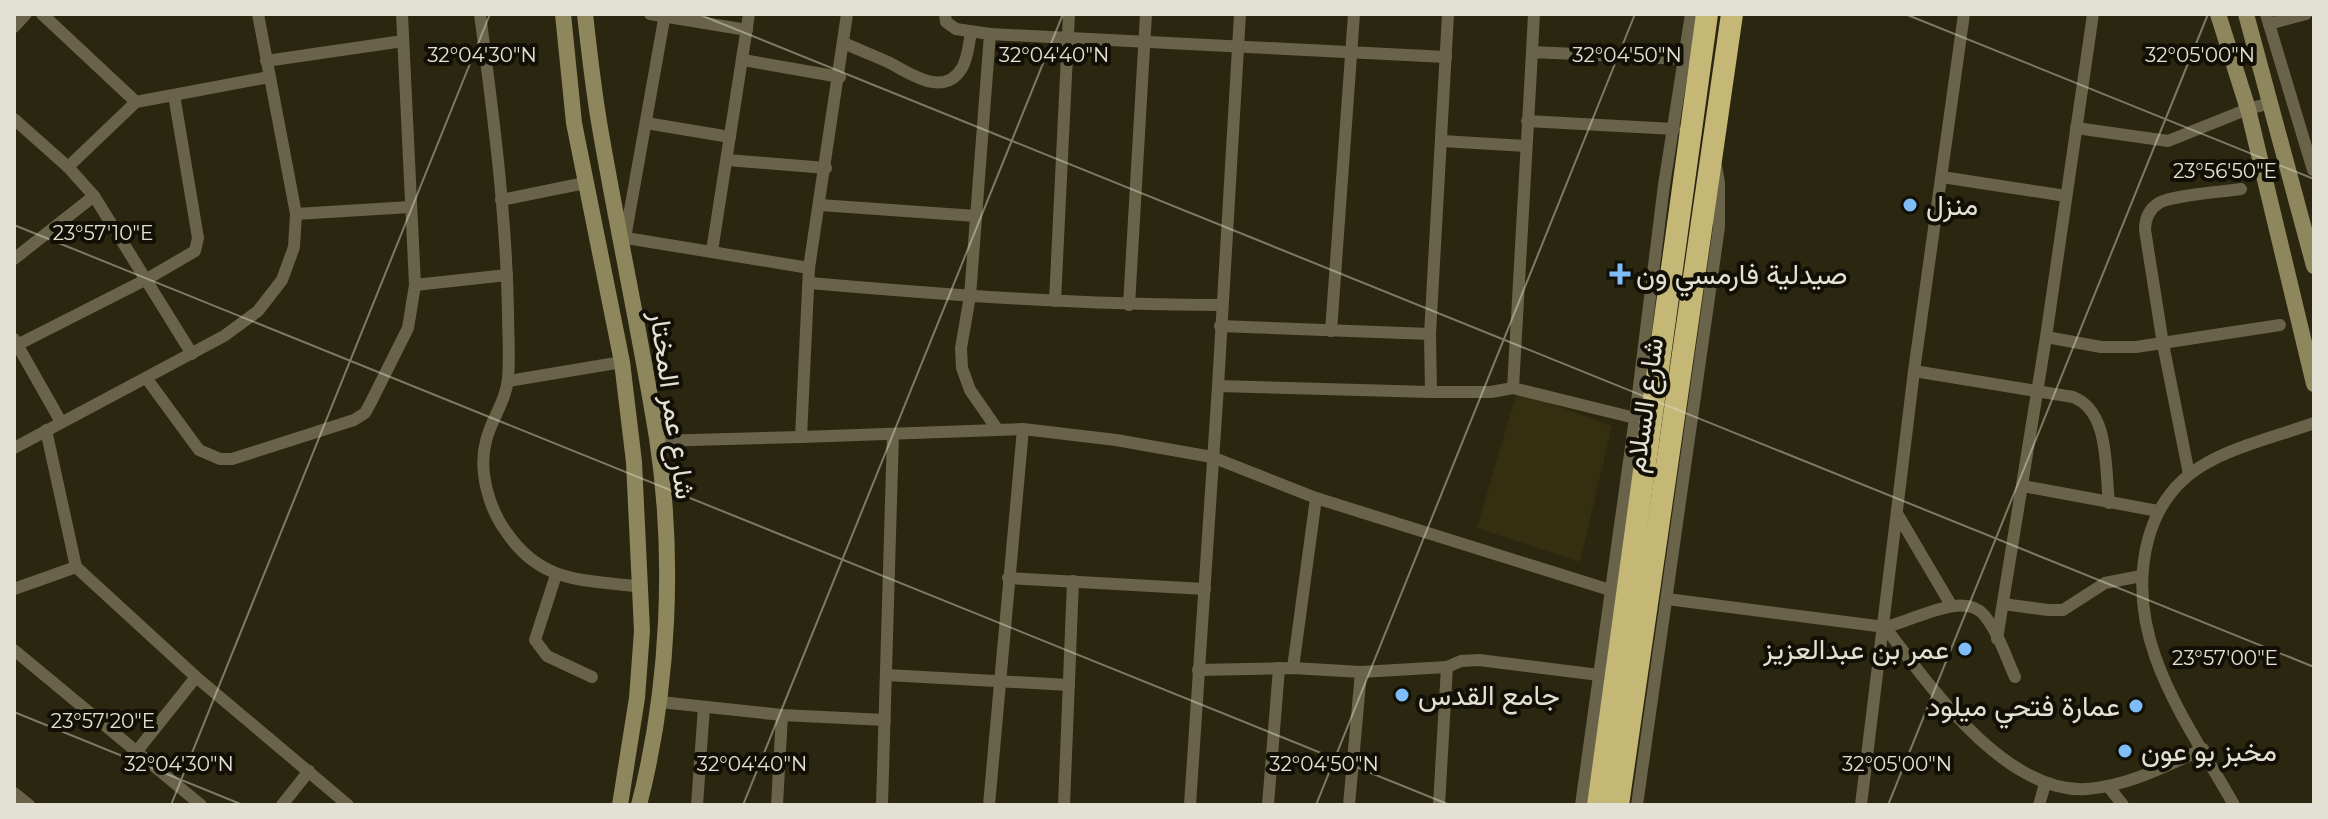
<svg xmlns="http://www.w3.org/2000/svg" width="2328" height="819" font-family="Montserrat,Vazirmatn,sans-serif">
<style>
.built{fill:#352f11}
.lines{fill:none;stroke-linecap:round;stroke-linejoin:round}
.street{stroke:#686349;stroke-width:12}
.secondary{stroke:#8e865c;stroke-width:16}
.highway{stroke:#c5b876;stroke-width:22}
.ticks{fill:none;stroke:#e3e1d3;stroke-width:2;stroke-opacity:0.45}
.poi-dot{fill:#7fbdf9;stroke:#110f06;stroke-width:3}
.labels{text-anchor:middle;stroke-width:8;stroke-linejoin:round;paint-order:stroke}
.poi-label{font-size:28px;fill:#e3e1d3;stroke:#110f06;text-anchor:start}
.street-label{font-size:28px;fill:#e3e1d3;stroke:#110f06}
.ticks-label{font-size:20px;text-anchor:middle;fill:#e3e1d3;stroke:#110f06;stroke-width:8;stroke-linejoin:round;paint-order:stroke}
</style>
<rect width="100%" height="100%" fill="#2b260f"/>
<path class="built" d="M1517,391L1612,426L1580,562L1477,528Z"/>
<g class="lines">
<g class="street">
<path d="M42,14L136,102"/>
<path d="M402,14L415,285L507,275"/>
<path d="M480,14C493,113 506,211 508,311C508,333 510,356 508,378C506,402 491,419 486,441C478,471 489,509 507,533C543,585 585,579 642,587"/>
<path d="M650,14L747,30"/>
<path d="M945,14L946,22L956,29L990,34L1446,57"/>
<path d="M2266,14L2313,170"/>
<path d="M2269,24L2306,14"/>
<path d="M14,27L26,14"/>
<path d="M990,34L970,296L961,348L962,368L970,390L997,429"/>
<path d="M844,43C859,50 875,56 890,63C911,74 944,98 962,68C968,58 969,43 971,32"/>
<path d="M1532,52L1534,14"/>
<path d="M743,60L840,77"/>
<path d="M266,61L403,41"/>
<path d="M14,119L68,167L94,196L192,354"/>
<path d="M1527,121L1674,129"/>
<path d="M646,123L730,137"/>
<path d="M2076,128L2168,141L2248,109L2271,103"/>
<path d="M1442,141L1526,146"/>
<path d="M727,160L826,168"/>
<path d="M68,167L136,102L269,77"/>
<path d="M1942,177L2066,196"/>
<path d="M501,200L585,183"/>
<path d="M820,205L976,216"/>
<path d="M296,214L410,207"/>
<path d="M620,237L809,268L847,14"/>
<path d="M625,238L665,14"/>
<path d="M712,251L749,14"/>
<path d="M14,259L94,196"/>
<path d="M809,268L801,437L1023,429L1116,440L1212,457L1316,498L1610,590"/>
<path d="M810,283C947,295 1084,305 1222,305"/>
<path d="M1055,301L1069,14"/>
<path d="M1129,305L1146,14"/>
<path d="M1220,326L1430,334"/>
<path d="M1331,331L1354,14"/>
<path d="M2046,337L2101,347H2136L2280,325"/>
<path d="M14,339L61,422"/>
<path d="M17,345L147,279L195,251L198,238L174,95"/>
<path d="M1914,371L2073,397C2110,411 2105,469 2109,503"/>
<path d="M147,379L199,450L220,459H232L354,420L365,413L371,402L408,328L415,285"/>
<path d="M508,381L622,362"/>
<path d="M1218,386L1431,392H1491L1513,388L1635,418"/>
<path d="M1513,388L1532,52L1685,59"/>
<path d="M1431,392L1430,334L1448,14"/>
<path d="M46,430L76,567L196,677L348,805"/>
<path d="M657,441L801,437"/>
<path d="M14,448L224,336L258,311L282,280L294,247L296,214L258,14"/>
<path d="M2189,474L2163,344L2145,230C2145,219 2149,209 2159,203C2173,195 2222,192 2241,189"/>
<path d="M2023,486L2158,511"/>
<path d="M1898,515L1951,605"/>
<path d="M556,575L535,640L547,656L592,677"/>
<path d="M1008,578L1205,589"/>
<path d="M14,589L76,567"/>
<path d="M1667,599L1885,627C1912,622 1963,590 1984,615C1998,632 2006,657 2015,677"/>
<path d="M2003,604L2048,610H2063L2105,583L2141,576"/>
<path d="M1885,627C1929,685 2005,794 2087,789C2128,786 2166,766 2203,749"/>
<path d="M1997,639L2046,337L2093,14"/>
<path d="M14,650L201,805"/>
<path d="M1293,668L1316,498"/>
<path d="M1198,670L1293,668L1361,672L1447,667L1461,661L1479,660L1599,675"/>
<path d="M887,675L1069,685"/>
<path d="M660,702L782,715L885,720"/>
<path d="M137,751L196,677"/>
<path d="M2108,786L2123,805"/>
<path d="M14,793L29,805"/>
<path d="M282,805L309,771"/>
<path d="M697,805L704,707"/>
<path d="M777,805L782,715"/>
<path d="M882,805L893,434"/>
<path d="M989,805L1023,429"/>
<path d="M1064,805L1073,581"/>
<path d="M1190,805L1218,386L1240,14"/>
<path d="M1268,805L1279,668"/>
<path d="M1349,805L1361,672"/>
<path d="M1439,805L1447,667"/>
<path d="M1581,805L1635,418L1664,185L1691,14"/>
<path d="M1637,805L1719,227V183L1716,166"/>
<path d="M1861,805L1914,371L1964,14"/>
<path d="M2039,805L2045,784"/>
<path d="M2234,805C2188,723 2122,639 2148,540C2156,510 2173,484 2200,467C2231,447 2278,436 2314,423"/>
</g>
<g class="secondary">
<path d="M563,14L574,123L622,362L634,462L642,631L637,698L620,805"/>
<path d="M585,14C589,50 593,86 599,122C617,228 640,332 657,438C675,556 669,689 639,805"/>
<path d="M2218,14L2248,109L2314,384"/>
<path d="M2246,14L2314,266"/>
</g>
<g class="highway">
<path d="M1598,805L1707,14"/>
<path d="M1618,805L1732,14"/>
</g>
</g>
<path class="ticks" d="M698,14L2314,667M1905,14L2314,179M14,225L1450,805M14,712L243,805M171,805L490,14M743,805L1063,14M1316,805L1635,14M1888,805L2208,14"/>
<g class="poi-dot">
<circle cx="1910" cy="205" r="8"/>
<path d="M1616 262h8v8h8v8h-8v8h-8v-8h-8v-8h8z"/>
<circle cx="1965" cy="649" r="8"/>
<circle cx="1402" cy="695" r="8"/>
<circle cx="2136" cy="706" r="8"/>
<circle cx="2125" cy="751" r="8"/>
</g>
<g class="labels">
<g class="poi-label">
<text x="1926" y="215">منزل</text>
<text x="1636" y="284">صيدلية فارمسي ون</text>
<text x="1949" y="659" text-anchor="end">عمر بن عبدالعزيز</text>
<text x="1418" y="705">جامع القدس</text>
<text x="2120" y="716" text-anchor="end">عمارة فتحي ميلود</text>
<text x="2141" y="761">مخبز بو عون</text>
</g>
<g class="street-label">
<text transform="translate(673 405) rotate(82)" y="10">شارع عمر المختار</text>
<text transform="translate(1644 405) rotate(-82)" y="10">شارع السلام</text>
</g>
</g>
<g class="ticks-label">
<text x="482" y="62">32°04'30"N</text>
<text x="1054" y="62">32°04'40"N</text>
<text x="1627" y="62">32°04'50"N</text>
<text x="2200" y="62">32°05'00"N</text>
<text x="2225" y="178">23°56'50"E</text>
<text x="103" y="240">23°57'10"E</text>
<text x="2225" y="665">23°57'00"E</text>
<text x="103" y="728">23°57'20"E</text>
<text x="179" y="771">32°04'30"N</text>
<text x="752" y="771">32°04'40"N</text>
<text x="1324" y="771">32°04'50"N</text>
<text x="1897" y="771">32°05'00"N</text>
</g>
<rect width="2328" height="819" fill="none" stroke="#e3e1d3" stroke-width="32"/>
</svg>
